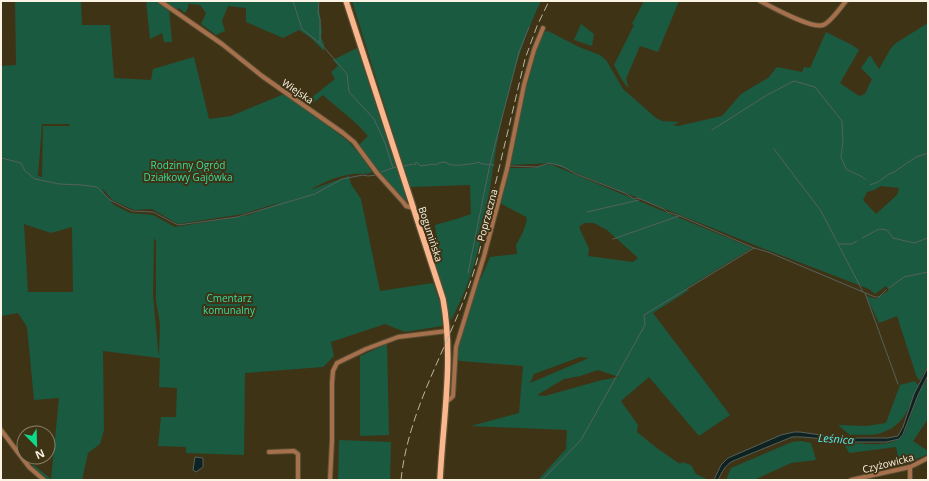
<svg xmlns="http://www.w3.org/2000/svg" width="929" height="481" font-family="'Open Sans',sans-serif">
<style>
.green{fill:#1a5a40;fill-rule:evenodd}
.water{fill:#0e2222;stroke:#55615c}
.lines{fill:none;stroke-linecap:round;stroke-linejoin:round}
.stream{stroke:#55615c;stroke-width:1}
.minor-casing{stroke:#594e33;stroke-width:6}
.major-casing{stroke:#594e33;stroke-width:8}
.minor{stroke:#a7704d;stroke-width:4}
.major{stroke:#fab68c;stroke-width:5.5}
.rail{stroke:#beb4a0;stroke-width:1;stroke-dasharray:8 4;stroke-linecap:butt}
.labels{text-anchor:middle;stroke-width:4;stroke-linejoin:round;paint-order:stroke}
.street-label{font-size:10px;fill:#fbf3e3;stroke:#3f3316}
.park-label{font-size:10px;fill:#39dd9f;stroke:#3f3316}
.water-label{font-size:11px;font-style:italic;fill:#53eef2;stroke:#3f3316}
</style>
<rect width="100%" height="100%" fill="#3f3316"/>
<g class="green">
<path d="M15,1H81L82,25H110L114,78L151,80L153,69L194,57L209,119L231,116L284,94L321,120L350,143L362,157L372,172C366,175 360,173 353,174C338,176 323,182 310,190L349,176L351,184L361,199L380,291L433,283L441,306L442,326L405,332L385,324L331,342L334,356L323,367L245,373L244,455L186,453V447L158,446L161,417H176L177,388L159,387L160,358L103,351L104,430L100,444L88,453L82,480H48L40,476L30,462L51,479L59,398L34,400L27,327L18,313L1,316V66L16,65ZM42,124H69L70,126H43L42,177L38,176ZM102,188L112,200L134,210L152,209L178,224L243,214L281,202L249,215L175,227L153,215L130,213L114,205L104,193ZM24,224L51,233L72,227L73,292H28ZM154,238L156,241V301L160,324L159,356L158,350L153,294Z"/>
<path d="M146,1H157L169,9L172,42H164L162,33L150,39Z"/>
<path d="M163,1H318L322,31L321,37L324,44V51L311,38L299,30L283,38L246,22V8L228,6L222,21L225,31L216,35L201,24L206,13L200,5L188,4V8L185,13L179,8L176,11Z"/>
<path d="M352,1H541C520,44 506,96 497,143C490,186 485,232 471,274C466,290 458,306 451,321L442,285L429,249L438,247L435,225L460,218L471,214L470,185L410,187Z"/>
<path d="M644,1H679L658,52L640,46L626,79L629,89L622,80L614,65L634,25L632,24Z"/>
<path d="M928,23V365L920,380L918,379L916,375L897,316L879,323L866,296L876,299L889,290L886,286L875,294L869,289L757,246L551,163L510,165C519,120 526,75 543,32L548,31L579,47L600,55L606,60L623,89L656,118L662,121L680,122L673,125L678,126L722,116L741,94L768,78L777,67L802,72L804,67L810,68L826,32L852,45L859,50L840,83L859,96L865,94L872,79L861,68L870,55L879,69L891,48L896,43ZM881,186L899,188L897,195L876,214L863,200L867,192L874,190Z"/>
<path d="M581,24L594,34L592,46L574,40Z"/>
<path d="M357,48L407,200H405C386,185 373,164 359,145L368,136C355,120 338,109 323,95L309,106L305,103L335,79L331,72L338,66L333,60Z"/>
<path d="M550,164L752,248L685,289L689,290L653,313L730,415L699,436L649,377L621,401L638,425L637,432L658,449L680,464L682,462L691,465L696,474L709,480H538L566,449L567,430L471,426L519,413L523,366L460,361L456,359L467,316L479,278H481L490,257L517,254L516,245L523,232L527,220L526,217L500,203L510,168H532ZM584,223H594L607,230L638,258L633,262L588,256L589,249L579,227ZM580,357L589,358L530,383L534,374ZM598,370L619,377L602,380L545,396L537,395L564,379L580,376Z"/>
<path d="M387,344L389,435L360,436V356Z"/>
<path d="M928,377V419L913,441L928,451V454L900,466L896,447L849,453L845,445L847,443C865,443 892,449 904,434L922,386L924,385Z"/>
<path d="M915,381L918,385C909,406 906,425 881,433C873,436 859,434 850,435L838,425L866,426L886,423L900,385Z"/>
<path d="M339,440L391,442L390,480H338Z"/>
<path d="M801,441L811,443L816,460L791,463L754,480H726L731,468L738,465L792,442Z"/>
</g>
<g class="water">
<path d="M928,367V375L918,395L903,434L899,439L886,442H847L845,444C835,440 803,436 792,437L733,461C725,465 722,472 718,480H714L721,465L728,458L781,435L794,432H800L841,438H888L898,436L903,427L914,394Z"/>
<path d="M195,457L203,458V467L196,472L193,470Z"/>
</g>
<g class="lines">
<g class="stream">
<path d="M293,1L302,29L322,45L347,74L349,92L374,119L385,143L393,168"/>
<path d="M319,1L318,13L320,19V42"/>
<path d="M712,130L767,95L794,81L815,87L842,121L843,141L841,157L846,169C851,172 863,176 866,180"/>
<path d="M774,149L821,211L863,292"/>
<path d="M1,158L21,163L25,171L35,179L59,184L82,185L97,187L110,200L132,211L153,212L178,225L237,217L315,194L342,179L363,175L368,176L376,175"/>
<path d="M404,166L413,164L415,165L416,162L421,166L434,164L437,165L438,163L445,162C453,168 467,164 477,163L478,162L483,164L494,165"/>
<path d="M510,166L537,167L549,163L562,166L576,174L625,193L634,199L638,198L664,209L667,212L680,216L754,248L768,252L875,297H879L886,290"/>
<path d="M381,172L396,167"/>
<path d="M870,185L878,182L889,174L894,172L916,157L928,153"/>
<path d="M587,212L639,200"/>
<path d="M862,238L879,229L887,230L893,238L914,243L928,238"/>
<path d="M613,239L679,216"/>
<path d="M839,244H852L857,241"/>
<path d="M468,273L490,164L519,52L529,27"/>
<path d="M889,288L904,277L928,272"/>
<path d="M865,293L898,384"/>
<path d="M542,480L581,440L645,325L644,315L754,248"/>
</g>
<defs>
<g id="minor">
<path d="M160,1L222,44L262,76L343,133L354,142L377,173L403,202L406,206L413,208"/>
<path d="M760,1C772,7 811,29 823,25C830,23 841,7 846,1"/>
<path d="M445,402L450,399L453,396L456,347L484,256L507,169L524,85L534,50L543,28"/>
<path d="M1,430L29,467L44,480"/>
<path d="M269,452L294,451L298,454V480"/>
<path d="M330,480L332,440V383L333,371L337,363L366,349L398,337L447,331"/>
<path d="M851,480L910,467L928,458"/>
<path d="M910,480V467"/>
</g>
<path id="major" d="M346,1L443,299C454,359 443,420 440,480"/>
</defs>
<use href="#minor" class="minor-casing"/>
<use href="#major" class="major-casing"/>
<use href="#minor" class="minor"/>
<use href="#major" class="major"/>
<path class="rail" d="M401,480C409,401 458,333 478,257L525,59L537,26L549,1"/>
</g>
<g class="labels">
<g class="street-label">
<text transform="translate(298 91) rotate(34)" y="4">Wiejska</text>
<text transform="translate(487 215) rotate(-75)" y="4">Poprzeczna</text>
<text transform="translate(431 234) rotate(72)" y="4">Bogumińska</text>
<text transform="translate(888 463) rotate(-14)" y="4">Czyżowicka</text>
</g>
<g class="park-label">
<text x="188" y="169">Rodzinny Ogród<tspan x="188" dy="12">Działkowy Gajówka</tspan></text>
<text x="229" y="302">Cmentarz<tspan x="229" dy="12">komunalny</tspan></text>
</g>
<g class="water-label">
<text transform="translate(836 439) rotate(4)" y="4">Leśnica</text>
</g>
</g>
<rect width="929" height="481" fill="none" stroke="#fbf3e3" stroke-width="4"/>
<g transform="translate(36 445) rotate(157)"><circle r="19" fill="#3f3316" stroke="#8a8068"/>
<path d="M0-3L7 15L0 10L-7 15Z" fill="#0ed98a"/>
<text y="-6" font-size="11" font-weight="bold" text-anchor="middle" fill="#fbf3e3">N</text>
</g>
</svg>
